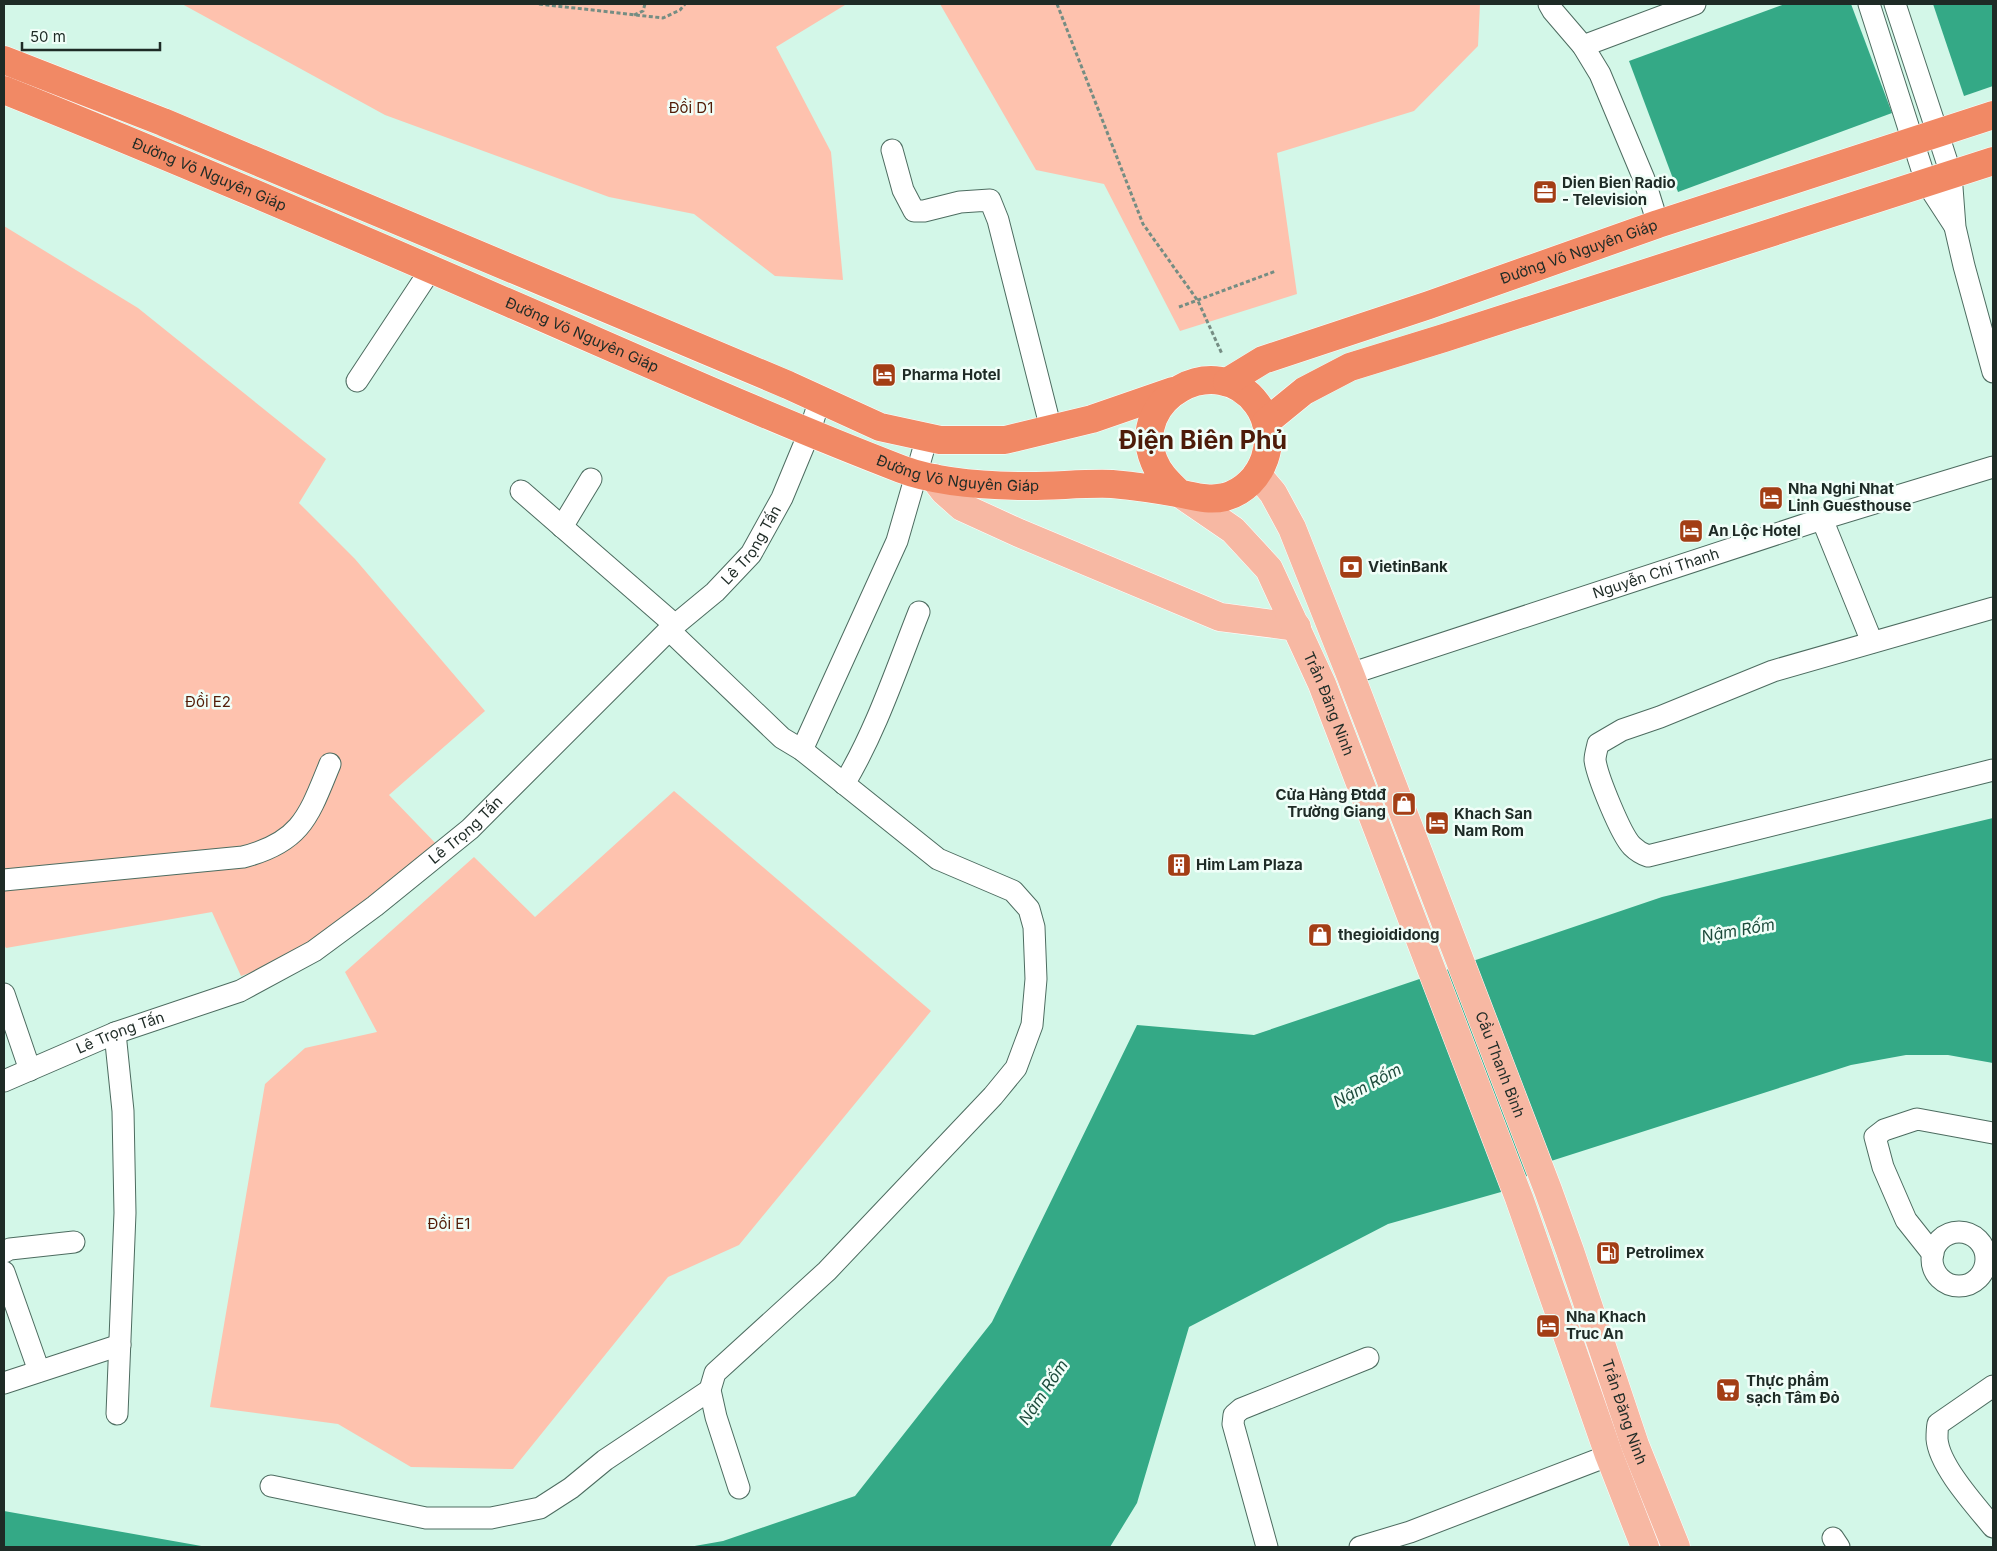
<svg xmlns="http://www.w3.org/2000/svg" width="1997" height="1551" font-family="Inter,sans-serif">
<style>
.green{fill:#fec2ae}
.water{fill:#34a986}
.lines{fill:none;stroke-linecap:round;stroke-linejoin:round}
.minor-casing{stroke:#4d6c60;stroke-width:23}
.major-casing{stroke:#fff;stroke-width:29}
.highway-casing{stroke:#fff;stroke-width:29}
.path{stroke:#758d83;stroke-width:3;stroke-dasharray:4 2.5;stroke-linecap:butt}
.minor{stroke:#fff;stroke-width:21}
.major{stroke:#f7b8a3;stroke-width:28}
.highway{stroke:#f18965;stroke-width:28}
.labels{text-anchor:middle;stroke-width:5;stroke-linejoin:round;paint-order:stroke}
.park-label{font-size:15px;fill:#531c07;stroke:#f0fef8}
.street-label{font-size:15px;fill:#1e2b26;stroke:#f0fef8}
.poi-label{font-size:15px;font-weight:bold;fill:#1e2b26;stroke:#f0fef8;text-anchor:start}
.water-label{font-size:16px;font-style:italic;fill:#1c4b3b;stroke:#f0fef8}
.town-label{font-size:25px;font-weight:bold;fill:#4d1b09;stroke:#f0fef8}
</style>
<rect width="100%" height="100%" fill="#d3f7e8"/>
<g class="green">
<path d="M182,4H859L845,5L776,47L831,152L843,280L775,276L694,214L609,197L385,115Z"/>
<path d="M940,4H1480L1478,46L1414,111L1277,153L1297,294L1180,331L1104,184L1036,170Z"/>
<path d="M4,226L138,308L326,459L299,503L355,559L485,711L389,795L443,851L314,951L241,976L212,912L6,948L4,945Z"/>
<path d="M674,791L931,1011L739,1245L668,1277L513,1469L411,1467L338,1424L210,1407L265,1084L305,1048L377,1032L345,972L474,857L535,917Z"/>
</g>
<g class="water">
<path d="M1785,4H1851L1892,113L1678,192L1629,61Z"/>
<path d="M1933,4H1993V86L1964,96Z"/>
<path d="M1993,818V1063L1948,1055H1906L1851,1065L1551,1161L1501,1192L1388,1224L1189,1327L1137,1503L1110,1547H689L723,1541L855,1496L992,1322L1137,1025L1254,1035L1662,897Z"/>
<path d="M4,1511L207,1547H4Z"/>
</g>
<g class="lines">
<defs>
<g id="minor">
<path d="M1549,4L1553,11L1583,46L1600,74L1644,179L1658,224"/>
<path d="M1869,4L1926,182L1954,225"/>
<path d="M1895,4L1951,174L1955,227L1964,266L1993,372"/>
<path d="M1583,46L1695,4"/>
<path d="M892,150L903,190L914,211H924L960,202L990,200L998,220L1051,429"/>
<path d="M357,381L431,269"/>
<path d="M521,491L675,625"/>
<path d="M1822,519L1872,642"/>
<path d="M562,527L591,479"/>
<path d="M1993,608L1773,671L1660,717L1622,730L1598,744C1597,749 1595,755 1595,760C1597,776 1621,835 1632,846C1637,851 1642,854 1648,856L1993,770"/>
<path d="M669,630L782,738L802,750L938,859L1013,891L1029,909L1034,927L1036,979L1032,1025L1016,1068L993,1096L827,1271L715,1373L710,1390L716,1417L739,1488"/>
<path id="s1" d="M1350,674L1822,519L1993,467"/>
<path d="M802,750L897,541L927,437"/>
<path d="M844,784C876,731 896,670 919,612"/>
<path d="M4,880L243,857C302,842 309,815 330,764"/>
<path d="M4,994L30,1070"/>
<path d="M115,1033L123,1111L125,1213L117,1414"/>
<path id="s2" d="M4,1081L115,1033L240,991L314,951L375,906L470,829L669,630L715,592L751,554L782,498L809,433L820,399"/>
<circle cx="1959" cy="1259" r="27"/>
<path d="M4,1252L10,1249L74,1242"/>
<path d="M1933,1254L1906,1220L1883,1167L1875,1137L1884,1130L1917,1119L1993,1133"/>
<path d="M4,1272L39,1371"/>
<path d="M4,1383L120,1345"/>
<path d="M1993,1386L1938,1424C1937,1429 1937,1434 1937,1439C1939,1466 1976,1506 1993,1527"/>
<path d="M271,1486L426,1518H491L540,1508L571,1488L605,1460L710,1390"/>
<path d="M1833,1538L1839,1547"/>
<path d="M1267,1547L1233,1424L1234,1415L1241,1409L1368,1358"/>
<path d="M1360,1547L1410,1532L1623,1450"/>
</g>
<g id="major">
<path id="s3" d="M1257,474L1273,493L1292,528L1350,674L1548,1190L1570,1251L1635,1445L1676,1547"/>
<path d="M934,478L944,491L962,507L1019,533L1220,617L1297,627"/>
<path id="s4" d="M1179,493L1233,530L1269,569L1322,684L1519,1198L1609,1455L1645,1547"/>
</g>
<g id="highway">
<path d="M4,60L163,122L788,385L880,427L940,440H1005L1092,419L1173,391"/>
<path id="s5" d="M4,90C171,157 337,228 502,300C634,357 766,417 901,469C938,483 991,486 1030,486C1057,486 1085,483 1112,484C1133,486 1156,489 1177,493C1194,496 1208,501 1225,497C1264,486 1281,437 1257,404C1217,349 1128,398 1154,461C1159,474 1169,483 1179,493"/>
<path id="s6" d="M1227,382L1263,360L1429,305L1658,224L1993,115"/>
<path d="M1266,422L1304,391L1350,367L1444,338L1993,161"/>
</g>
</defs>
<use href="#minor" class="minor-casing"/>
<use href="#major" class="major-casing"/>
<use href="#highway" class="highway-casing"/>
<g class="path">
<path d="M539,4L663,18L680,10L685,4"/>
<path d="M1057,4L1143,224L1198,301L1222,354"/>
<path d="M634,15L643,11L645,4"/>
<path d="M1179,307L1276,271"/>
</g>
<use href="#minor" class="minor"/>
<use href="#major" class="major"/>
<use href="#highway" class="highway"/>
</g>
<defs>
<symbol id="office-square" viewBox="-11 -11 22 22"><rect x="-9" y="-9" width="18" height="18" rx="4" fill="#a33e15" stroke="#f0fef8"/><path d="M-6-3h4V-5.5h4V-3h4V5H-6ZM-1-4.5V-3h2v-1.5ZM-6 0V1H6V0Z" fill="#fff"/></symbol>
<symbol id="hotel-square" viewBox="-11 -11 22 22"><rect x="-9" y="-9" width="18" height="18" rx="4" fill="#a33e15" stroke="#f0fef8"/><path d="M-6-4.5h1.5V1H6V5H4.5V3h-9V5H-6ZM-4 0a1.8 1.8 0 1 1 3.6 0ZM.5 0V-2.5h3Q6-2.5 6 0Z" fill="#fff"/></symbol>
<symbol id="bank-square" viewBox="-11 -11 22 22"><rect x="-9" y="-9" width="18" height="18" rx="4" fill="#a33e15" stroke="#f0fef8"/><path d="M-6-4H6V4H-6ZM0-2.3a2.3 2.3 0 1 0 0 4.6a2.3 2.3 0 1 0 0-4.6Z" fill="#fff"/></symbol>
<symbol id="shop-square" viewBox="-11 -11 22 22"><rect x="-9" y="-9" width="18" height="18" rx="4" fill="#a33e15" stroke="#f0fef8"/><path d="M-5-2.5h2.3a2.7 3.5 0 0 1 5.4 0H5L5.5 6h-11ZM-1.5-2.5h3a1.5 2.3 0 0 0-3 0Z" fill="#fff"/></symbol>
<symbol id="building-square" viewBox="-11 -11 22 22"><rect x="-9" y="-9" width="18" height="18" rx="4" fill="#a33e15" stroke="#f0fef8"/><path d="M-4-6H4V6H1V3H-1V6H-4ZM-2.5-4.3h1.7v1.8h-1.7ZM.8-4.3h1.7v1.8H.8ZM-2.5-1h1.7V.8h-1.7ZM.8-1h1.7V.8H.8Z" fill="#fff"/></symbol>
<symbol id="fuel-square" viewBox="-11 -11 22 22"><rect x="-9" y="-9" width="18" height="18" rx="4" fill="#a33e15" stroke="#f0fef8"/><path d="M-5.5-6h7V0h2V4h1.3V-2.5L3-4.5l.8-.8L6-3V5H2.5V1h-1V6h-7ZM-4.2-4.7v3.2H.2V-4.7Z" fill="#fff"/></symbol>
<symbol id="supermarket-square" viewBox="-11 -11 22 22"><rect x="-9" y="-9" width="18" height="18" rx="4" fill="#a33e15" stroke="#f0fef8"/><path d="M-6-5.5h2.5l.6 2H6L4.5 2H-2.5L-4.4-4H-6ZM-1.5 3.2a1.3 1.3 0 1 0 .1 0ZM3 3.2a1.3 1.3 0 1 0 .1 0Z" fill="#fff"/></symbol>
</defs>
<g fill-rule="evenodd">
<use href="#office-square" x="1531" y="178" width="28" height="28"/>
<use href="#hotel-square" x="870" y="361" width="28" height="28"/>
<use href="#hotel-square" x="1757" y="484" width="28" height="28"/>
<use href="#hotel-square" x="1677" y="517" width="28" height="28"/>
<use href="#bank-square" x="1337" y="553" width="28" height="28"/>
<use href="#shop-square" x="1390" y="790" width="28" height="28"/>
<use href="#hotel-square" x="1423" y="809" width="28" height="28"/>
<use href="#building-square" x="1165" y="851" width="28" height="28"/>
<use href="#shop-square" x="1306" y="921" width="28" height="28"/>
<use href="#fuel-square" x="1594" y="1239" width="28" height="28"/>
<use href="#hotel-square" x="1534" y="1312" width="28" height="28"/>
<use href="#supermarket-square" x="1714" y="1376" width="28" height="28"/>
</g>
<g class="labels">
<g class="park-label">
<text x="691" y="113">Đồi D1</text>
<text x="208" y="707">Đồi E2</text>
<text x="449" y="1229">Đồi E1</text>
</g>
<g class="street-label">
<text dy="5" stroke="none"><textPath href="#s5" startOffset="222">Đường Võ Nguyên Giáp</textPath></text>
<text dy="5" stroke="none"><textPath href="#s6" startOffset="376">Đường Võ Nguyên Giáp</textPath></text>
<text dy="5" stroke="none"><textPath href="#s5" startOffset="628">Đường Võ Nguyên Giáp</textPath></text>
<text dy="5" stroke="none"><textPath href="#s5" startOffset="1031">Đường Võ Nguyên Giáp</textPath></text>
<text dy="5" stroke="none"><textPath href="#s2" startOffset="936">Lê Trọng Tấn</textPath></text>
<text dy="5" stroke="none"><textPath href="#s1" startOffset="322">Nguyễn Chí Thanh</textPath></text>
<text dy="5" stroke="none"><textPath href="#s4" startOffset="266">Trần Đăng Ninh</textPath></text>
<text dy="5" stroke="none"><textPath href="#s2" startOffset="531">Lê Trọng Tấn</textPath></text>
<text dy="5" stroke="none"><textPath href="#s2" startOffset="126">Lê Trọng Tấn</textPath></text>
<text dy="5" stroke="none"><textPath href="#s3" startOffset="640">Cầu Thanh Bình</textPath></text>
<text dy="5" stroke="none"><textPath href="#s3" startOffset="1009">Trần Đăng Ninh</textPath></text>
</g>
<g class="poi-label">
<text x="1562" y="188">Dien Bien Radio<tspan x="1562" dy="17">- Television</tspan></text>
<text x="902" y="380">Pharma Hotel</text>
<text x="1788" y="494">Nha Nghi Nhat<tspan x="1788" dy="17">Linh Guesthouse</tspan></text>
<text x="1708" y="536">An Lộc Hotel</text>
<text x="1368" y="572">VietinBank</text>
<text x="1386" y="800" text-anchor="end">Cửa Hàng Đtdđ<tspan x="1386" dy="17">Trường Giang</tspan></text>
<text x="1454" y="819">Khach San<tspan x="1454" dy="17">Nam Rom</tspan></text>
<text x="1196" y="870">Him Lam Plaza</text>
<text x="1338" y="940">thegioididong</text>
<text x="1626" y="1258">Petrolimex</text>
<text x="1566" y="1322">Nha Khach<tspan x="1566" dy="17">Truc An</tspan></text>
<text x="1746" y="1386">Thực phẩm<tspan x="1746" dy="17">sạch Tâm Đỏ</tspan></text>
</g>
<g class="water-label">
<text transform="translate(1738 930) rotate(-10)" y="6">Nậm Rốm</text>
<text transform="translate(1367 1085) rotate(-28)" y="6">Nậm Rốm</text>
<text transform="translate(1043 1392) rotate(-56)" y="6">Nậm Rốm</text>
</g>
<g class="town-label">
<text x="1203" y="449">Điện Biên Phủ</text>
</g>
</g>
<rect width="1997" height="1551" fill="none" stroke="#1e2b26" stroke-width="10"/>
<path d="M22 42v8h138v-8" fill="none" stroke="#1e2b26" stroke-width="2.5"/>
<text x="30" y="42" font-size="15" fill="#1e2b26" stroke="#f0fef8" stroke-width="4" paint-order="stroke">50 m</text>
</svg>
